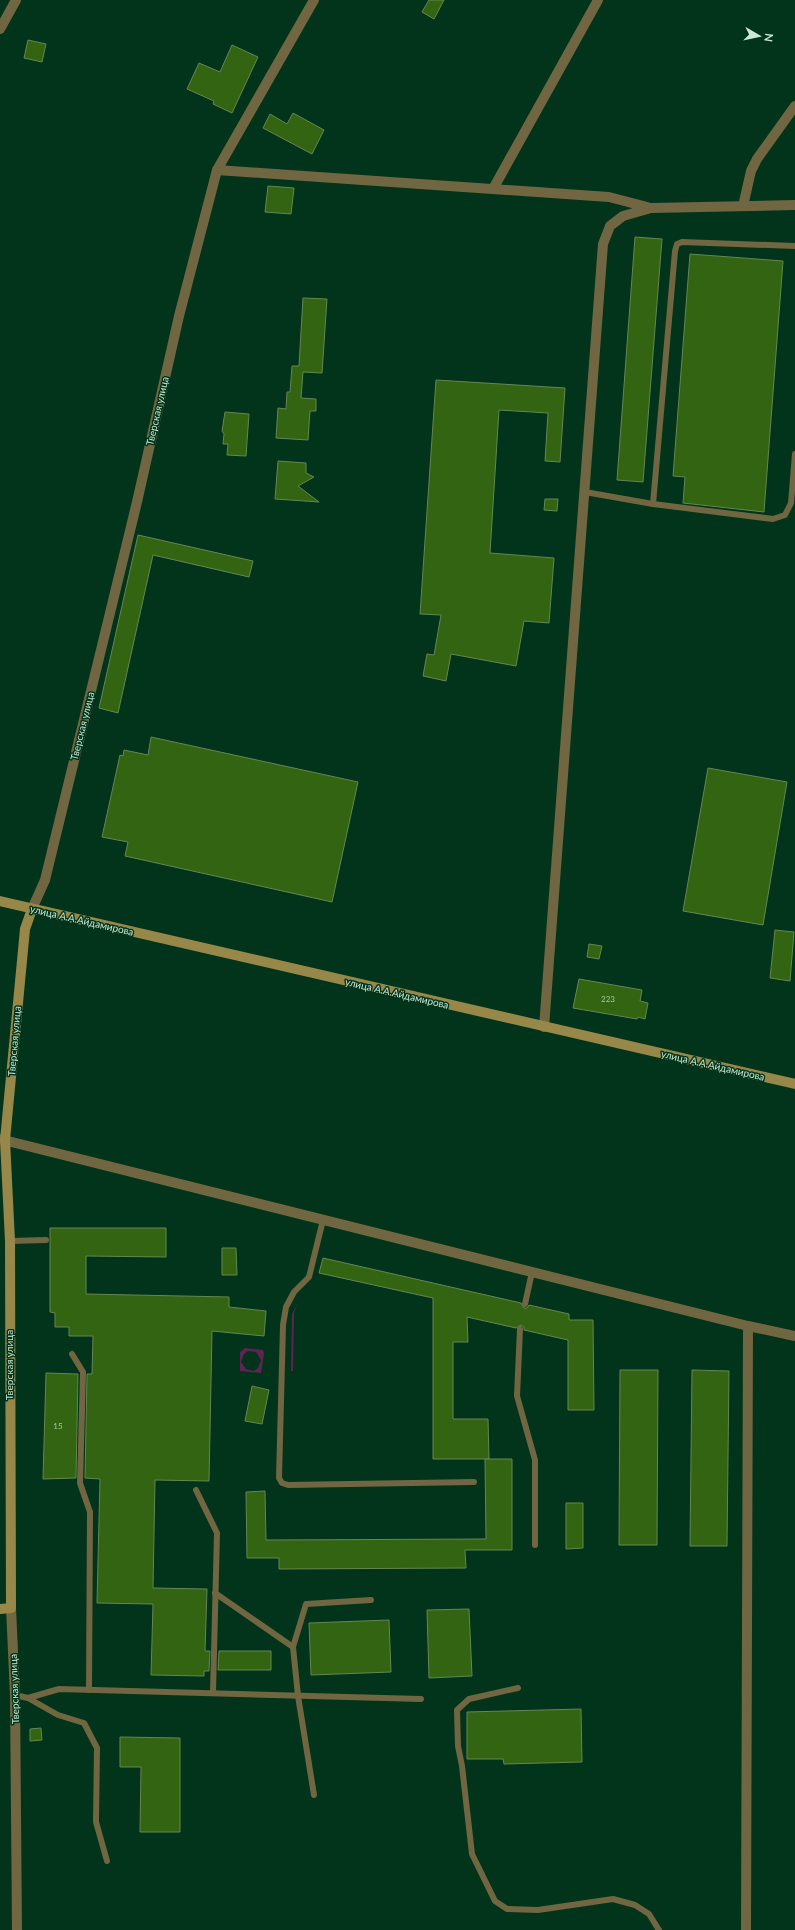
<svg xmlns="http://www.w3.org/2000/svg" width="795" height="1930" font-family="Lato,sans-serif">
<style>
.green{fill:#602354;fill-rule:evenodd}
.building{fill:#336411;stroke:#648753}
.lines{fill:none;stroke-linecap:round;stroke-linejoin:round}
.lane{stroke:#706641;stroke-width:6}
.street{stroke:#706641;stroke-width:10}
.secondary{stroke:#97884a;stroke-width:10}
.labels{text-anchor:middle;stroke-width:3;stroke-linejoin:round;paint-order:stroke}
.number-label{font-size:8px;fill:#a4c7a3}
.street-label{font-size:10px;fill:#cae8d4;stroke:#01341b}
</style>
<rect width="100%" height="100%" fill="#01341b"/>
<g class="green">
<path d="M298,1303L294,1313L293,1371H291L292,1314Z"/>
<path d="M245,1348L263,1350L264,1353L261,1373L240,1371V1352ZM248,1351L256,1352L261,1360L258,1368L254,1371L246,1369L241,1362L244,1354Z"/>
</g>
<g class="building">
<path d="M429,0H444L434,19L422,12Z"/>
<path d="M28,40L46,44L42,62L24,58Z"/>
<path d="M232,45L258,57L232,113L213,104L214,101L187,89L199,63L220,72Z"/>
<path d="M293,113L324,130L312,154L263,128L270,114L287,124Z"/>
<path d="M268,186L294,188L291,214L265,212Z"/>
<path d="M635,237L662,239L643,482L617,480Z"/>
<path d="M690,254L783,261L764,512L683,503L685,477L673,476Z"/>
<path d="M303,298L327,299L322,373L303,372L301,398L316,399V411H310L308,440L276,438L278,408L286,409L287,392H290L292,366H299Z"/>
<path d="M436,380L565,388L560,462L545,461L548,413L499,410L490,553L554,558L549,623L524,621L516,666L451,654L446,681L423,676L427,654L434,655L441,615L420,614Z"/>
<path d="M225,412L249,414L246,456L227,455L228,444H223L224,434L222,431Z"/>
<path d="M278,461L306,463V473L314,477L298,486L319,502L275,499Z"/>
<path d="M545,499H558L557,511L544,510Z"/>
<path d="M138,535L253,561L249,577L153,555L118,713L99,708Z"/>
<path d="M151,737L358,782L332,902L125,856L128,842L102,837L120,755L123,756L124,750L148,755Z"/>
<path d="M708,768L787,782L763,925L683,911Z"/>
<path d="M775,930L794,932L790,981L770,978Z"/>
<path d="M589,944L602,946L599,959L587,957Z"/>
<path d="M579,979L642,990L640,1001L648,1003L645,1019L638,1017L637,1019L573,1008Z"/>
<path d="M50,1228H166V1257L86,1256V1294L229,1297V1307L266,1311L264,1336L212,1331L209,1481L155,1480L153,1588L207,1589L205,1651H210L209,1671H204V1676L151,1675L153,1604L97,1603L100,1479L85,1478L87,1374H92L93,1336H69V1327H55V1313L50,1312Z"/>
<path d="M222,1248H236L237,1275H222Z"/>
<path d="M323,1258L521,1303L524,1308H527L529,1305L569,1314V1320H593L594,1410H568V1340L524,1330V1327L521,1325L516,1328L467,1317L468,1342H453V1419H488L489,1459H433V1298L319,1273Z"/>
<path d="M620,1370H658L657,1545H619Z"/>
<path d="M692,1370L729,1371L727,1546H690Z"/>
<path d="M46,1373L78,1374L76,1478L43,1479Z"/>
<path d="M252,1386L269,1390L262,1424L245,1421Z"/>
<path d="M485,1459H512V1550H465L466,1568L279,1569V1558H247L246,1492L265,1491L266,1540L486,1539Z"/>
<path d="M566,1503H583V1548L566,1549Z"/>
<path d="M469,1609L472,1676L429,1678L427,1610Z"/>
<path d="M389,1620L391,1672L311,1675L309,1623Z"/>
<path d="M219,1651H271V1670H218Z"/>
<path d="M581,1709L582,1762L504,1764L503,1759H467V1712Z"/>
<path d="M41,1728L42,1740L30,1741V1729Z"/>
<path d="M120,1737L180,1738V1832H140L141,1767H120Z"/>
</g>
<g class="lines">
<g class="lane">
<path d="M585,492L653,504L773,519L785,515L791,503L795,454"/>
<path d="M653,504L675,251L677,244L682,242L795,246"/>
<path d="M323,1220L309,1277L294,1292L286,1307L283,1325L279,1478L282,1483L288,1485L474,1482"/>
<path d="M10,1241L46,1240"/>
<path d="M525,1304L532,1272"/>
<path d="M520,1329L517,1396L535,1460V1545"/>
<path d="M72,1354L83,1372L80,1483L90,1512L89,1690"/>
<path d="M196,1490L217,1533L213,1693"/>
<path d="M215,1593L293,1647L298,1696L314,1795"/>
<path d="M293,1647L306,1604L371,1600"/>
<path d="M518,1688L469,1699L457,1710L458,1746L462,1766L472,1854L495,1901L507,1909L538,1910L613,1899L635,1905L649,1914L659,1930"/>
<path d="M15,1695L28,1698L58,1715L84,1723L97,1748L96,1822L107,1861"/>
<path d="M28,1698L59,1689L421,1699"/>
</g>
<g class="street">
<path d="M0,29L16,0"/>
<path d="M217,170L609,197L651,208"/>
<path d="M493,189L598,0"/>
<path d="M743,206L751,171L757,159L795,106"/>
<path d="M32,909L45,880L137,502L179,316L217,170L314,0"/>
<path d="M544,1027L603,244L610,226L623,216L651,208L795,205"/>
<path d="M0,1139L748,1326L795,1336"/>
<path d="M11,1608L15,1695L17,1930"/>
<path d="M746,1930L748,1326"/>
</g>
<g class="secondary">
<path d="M0,901L795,1084"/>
<path d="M0,1609L11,1608L10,1241L5,1140L25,929L32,909"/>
</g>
</g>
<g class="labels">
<g class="number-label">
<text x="608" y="1002">223</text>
<text x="58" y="1429">15</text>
</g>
<g class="street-label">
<text transform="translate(157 411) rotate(-77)" y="4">Тверская улица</text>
<text transform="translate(82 726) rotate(-76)" y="4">Тверская улица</text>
<text transform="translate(82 920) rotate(13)" y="4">улица А.А.Айдамирова</text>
<text transform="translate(397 993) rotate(13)" y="4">улица А.А.Айдамирова</text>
<text transform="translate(14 1041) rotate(-85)" y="4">Тверская улица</text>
<text transform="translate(713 1065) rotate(13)" y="4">улица А.А.Айдамирова</text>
<text transform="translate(9 1365) rotate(-90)" y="4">Тверская улица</text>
<text transform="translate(14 1689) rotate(-92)" y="4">Тверская улица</text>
</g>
</g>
<g transform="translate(759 36) rotate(99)" stroke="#01341b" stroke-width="3" paint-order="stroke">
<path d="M0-3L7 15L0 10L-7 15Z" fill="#cae8d4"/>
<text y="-6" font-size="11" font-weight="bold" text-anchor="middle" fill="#cae8d4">N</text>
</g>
</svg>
